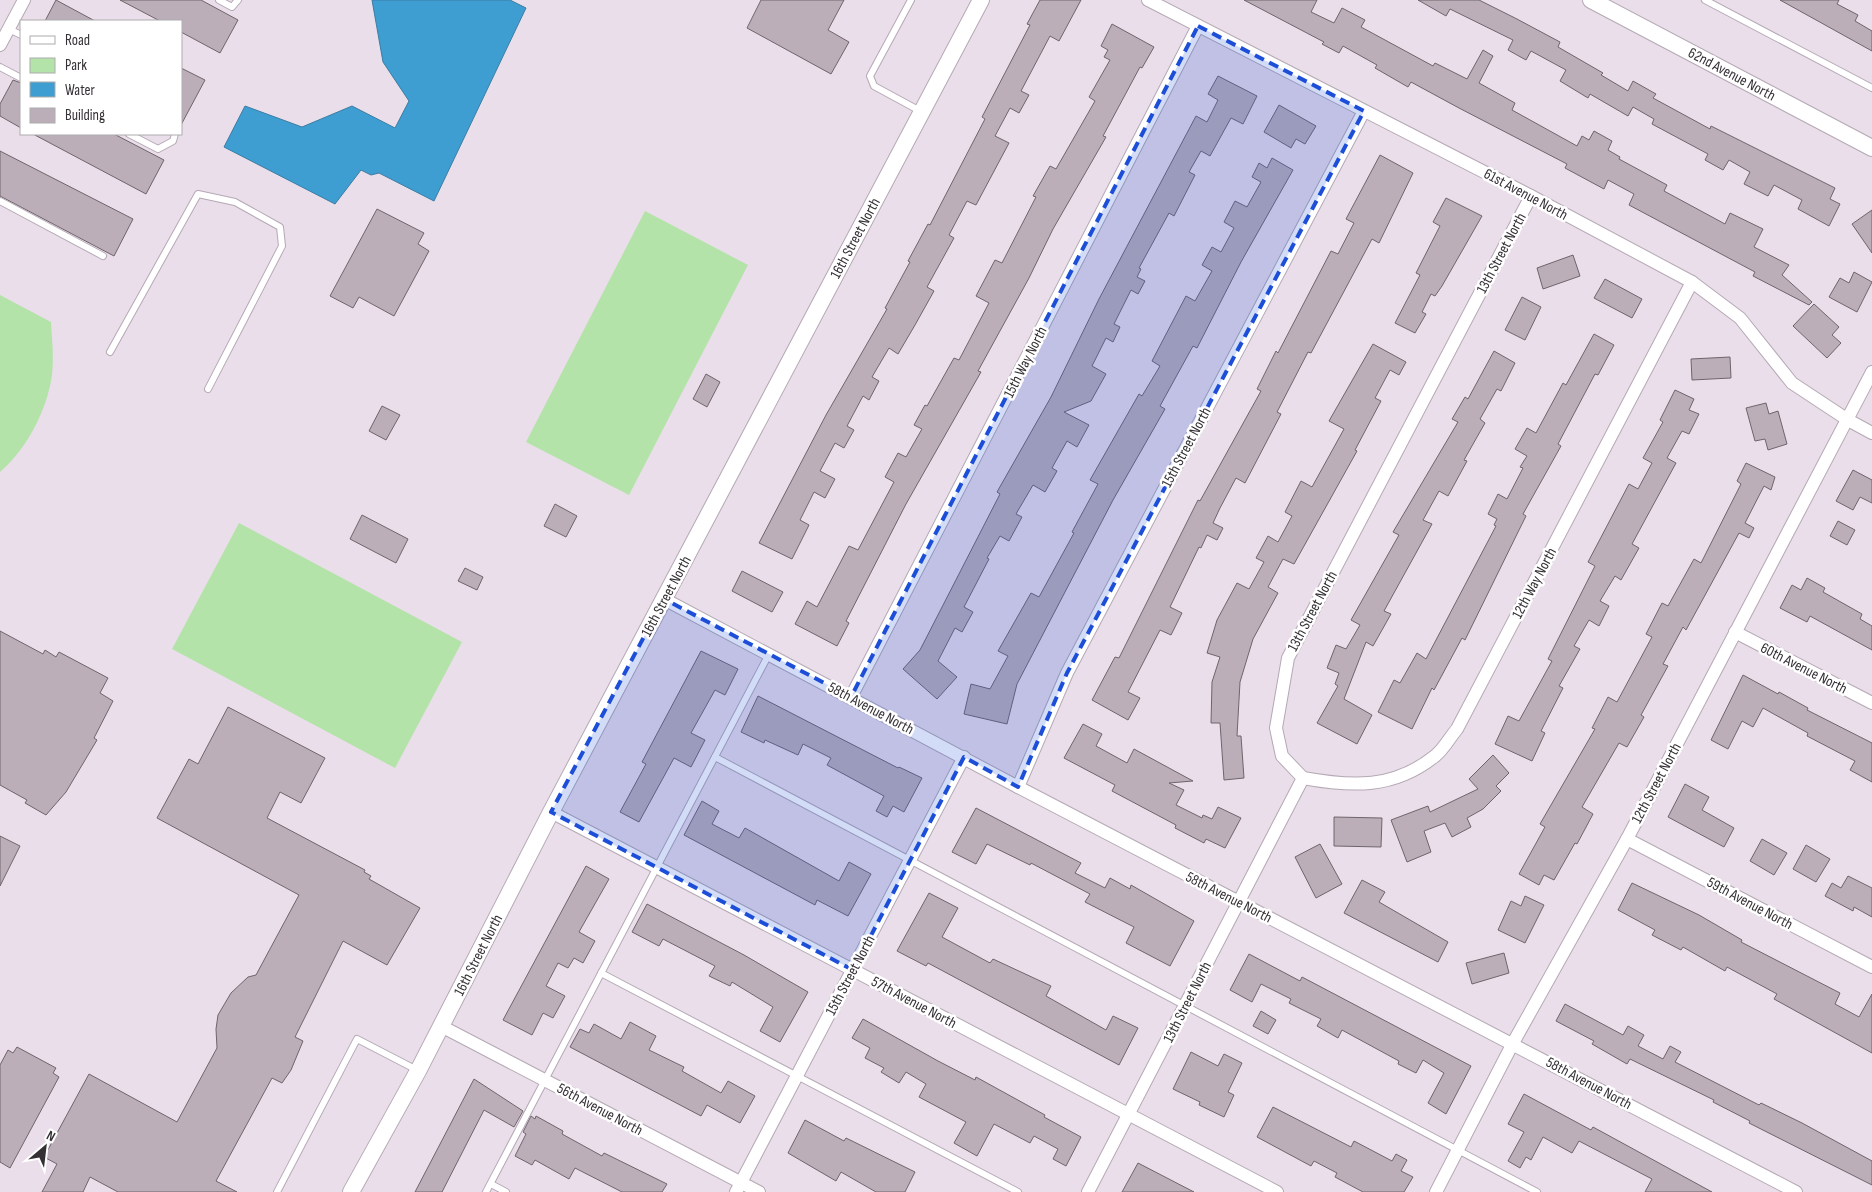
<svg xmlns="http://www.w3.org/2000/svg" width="1872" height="1192" font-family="'Sofia Sans Condensed',sans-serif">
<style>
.green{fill:#b4e3a9}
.water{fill:#3e9ed2;stroke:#3b7da3}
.building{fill:#bbaeb8;stroke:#70646c}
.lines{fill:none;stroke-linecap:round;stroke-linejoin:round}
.service-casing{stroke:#b4a9b4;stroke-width:8}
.minor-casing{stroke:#b4a9b4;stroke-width:14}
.tertiary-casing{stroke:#b4a9b4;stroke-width:18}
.service{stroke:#fff;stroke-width:6}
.minor{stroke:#fff;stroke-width:12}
.tertiary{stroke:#fff;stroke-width:16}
.marked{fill:#1d4ed8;fill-opacity:0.2;stroke:#1d4ed8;stroke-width:4;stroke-dasharray:10 6;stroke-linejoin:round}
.labels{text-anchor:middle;stroke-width:5;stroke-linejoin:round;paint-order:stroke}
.street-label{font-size:15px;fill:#343034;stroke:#fff}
</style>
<rect width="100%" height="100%" fill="#eadeea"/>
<g class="green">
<path d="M645,211L748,265L629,495L526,442Z"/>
<path d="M0,295L51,322C52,340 54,357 52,375C47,410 27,449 0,472Z"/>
<path d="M239,523L462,642L395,768L172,649Z"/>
</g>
<path class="water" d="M372,0H510L526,8L434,201L379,173L371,175L361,170L335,204L224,147L245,106L302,127L352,106L395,128L409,101L383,62Z"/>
<g class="building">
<path d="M56,0L95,21H45Z"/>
<path d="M120,0H201L238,20L220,53L181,32V21H160Z"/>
<path d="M761,0H844L828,30L849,42L831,74L747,28Z"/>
<path d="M1040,0H1081L1059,41L1050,36L1021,91L1029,95L1019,113L1010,108L995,136L1009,143L976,205L967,201L949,235L954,238L927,287L934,291L915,325L898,354L889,348L872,377L879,381L869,400L863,396L847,426L854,430L844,448L835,443L820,471L835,479L825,498L814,492L800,520L809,525L792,559L759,543L826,415L887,309L885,308L910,262L908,261L928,224L930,225L985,119L982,117L1030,25L1027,24Z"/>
<path d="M1244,0H1317L1311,12L1334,23L1342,8L1365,20L1361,27L1433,66L1435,63L1467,79L1483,50L1493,56L1479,83L1515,103L1512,110L1577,146L1582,136L1589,140L1594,131L1612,141L1608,150L1620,157L1619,159L1667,185L1664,191L1725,224L1730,213L1763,229L1754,247L1789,265L1782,275L1812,302L1809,305L1753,276L1755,272L1629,205L1634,194L1608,180L1604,189L1565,168L1567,164L1459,108L1411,82L1408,87L1375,68L1377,65L1343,46L1339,53L1322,44L1324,42Z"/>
<path d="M1418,0H1479L1515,18L1560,42L1558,47L1603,73L1601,75L1628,91L1633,81L1656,94L1653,98L1710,129L1711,126L1835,188L1830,199L1840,204L1829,226L1798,209L1802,200L1774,185L1768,196L1744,184L1750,172L1729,160L1723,170L1705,160L1708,154L1652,124L1654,119L1633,107L1628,116L1590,94L1588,98L1560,81L1566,70L1531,51L1526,60L1508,50L1513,40L1450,9L1446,16Z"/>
<path d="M1780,0H1839L1837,4L1858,15L1855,21L1872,31V51Z"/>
<path d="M1112,24L1154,47L1142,68L1140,67L1103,136L1106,137L1053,229L1029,278L978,371L981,372L906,504L846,621L849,623L837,646L795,624L807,601L817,607L849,546L858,550L894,482L885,477L898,453L906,457L922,429L914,425L925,405L927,406L954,358L959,360L989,303L976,296L995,260L1002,263L1036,197L1033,196L1050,166L1056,169L1095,101L1089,97L1110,60L1104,57L1108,50L1101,46Z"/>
<path d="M181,68L205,80L181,125Z"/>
<path d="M1218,76L1257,96L1243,124L1231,118L1210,156L1201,151L1189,172L1195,175L1174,216L1169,213L1139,268L1141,269L1137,277L1145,281L1138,294L1131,290L1114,324L1120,327L1113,342L1106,338L1092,366L1106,374L1091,401L1064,412L1089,425L1077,447L1067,441L1052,468L1057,471L1045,492L1033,485L1016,514L1022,517L1009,541L1000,536L987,558L989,559L964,607L973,612L962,632L955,628L938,661L957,677L937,699L903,669L920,650L1000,494L997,492L1051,397L1099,299L1196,116L1207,122L1218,100L1208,94Z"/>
<path d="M13,80L21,83V128L0,116V104Z"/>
<path d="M1279,105L1316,126L1305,144L1296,139L1291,148L1264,132Z"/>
<path d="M33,134H114L164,160L146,194Z"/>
<path d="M0,151L133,219L114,256L0,196Z"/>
<path d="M1380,155L1413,173L1379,243L1372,239L1311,353L1308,352L1277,412L1281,414L1245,483L1236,478L1220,508L1213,523L1223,528L1217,540L1207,535L1201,548L1199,547L1170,607L1182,613L1171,635L1160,630L1128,692L1140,698L1128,720L1092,700L1115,657L1119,658L1198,500L1200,501L1261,391L1257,389L1276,351L1278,353L1331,251L1338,254L1354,223L1346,219Z"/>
<path d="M1272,158L1293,170L1241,262L1197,348L1193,346L1160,406L1165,409L1113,500L1017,684L1007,724L964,714L971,684L990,689L1008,656L998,651L1031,593L1039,597L1074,533L1072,532L1098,484L1090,480L1139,394L1142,396L1160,366L1152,361L1186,296L1195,301L1212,271L1202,265L1212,247L1221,252L1234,228L1224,222L1235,201L1247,207L1261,182L1252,177L1259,163L1267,168Z"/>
<path d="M1446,198L1482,216L1442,286L1435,296L1431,294L1422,312L1426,314L1415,333L1395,323L1420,275L1416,273L1440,226L1433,222Z"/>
<path d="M377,209L424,233L418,244L429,251L394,316L359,297L353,308L330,296Z"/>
<path d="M1872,210V253L1852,224Z"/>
<path d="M1573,255L1580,276L1543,289L1537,268Z"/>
<path d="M1854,272L1872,282L1857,312L1829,297L1840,278L1849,283Z"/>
<path d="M1605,279L1642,299L1632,318L1594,298Z"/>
<path d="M1522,297L1541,307L1525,340L1505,330Z"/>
<path d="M1814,304L1839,327L1832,335L1841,343L1827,358L1793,326Z"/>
<path d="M1594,334L1614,345L1598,375L1595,374L1558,444L1561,446L1523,514L1526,516L1521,526L1465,640L1462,638L1434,690L1432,688L1412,729L1378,712L1394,680L1400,683L1417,653L1426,659L1496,526L1494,525L1497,519L1488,514L1498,494L1507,499L1523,468L1520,467L1527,456L1515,449L1527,428L1536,433L1563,383L1566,385Z"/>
<path d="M1373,344L1406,362L1399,375L1390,370L1375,398L1381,401L1355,450L1357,451L1294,564L1283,559L1268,587L1278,593L1253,639L1240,682L1237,736H1241L1244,778L1224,780L1220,723H1211L1212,682L1220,657L1207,653L1217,620L1237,583L1249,589L1264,562L1256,558L1268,536L1278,542L1292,516L1285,512L1301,481L1312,487L1344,429L1329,421Z"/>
<path d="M1494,351L1515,363L1501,391L1497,389L1480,419L1485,423L1464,460L1467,461L1448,496L1439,491L1423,520L1432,524L1384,611L1391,614L1373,646L1366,642L1344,699L1372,715L1357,744L1317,723L1338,686L1335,684L1339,673L1327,668L1336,645L1346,649L1360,625L1351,620L1399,535L1393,532L1458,422L1452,419L1465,397L1468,399Z"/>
<path d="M1730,357L1731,378L1692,380L1691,359Z"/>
<path d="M706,374L720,382L707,407L693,399Z"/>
<path d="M1675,390L1694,399L1689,410L1699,414L1689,434L1682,431L1667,458L1676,463L1632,544L1639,548L1621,580L1615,576L1600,601L1609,606L1599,626L1589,620L1574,646L1580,649L1559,686L1563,688L1541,731L1545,733L1532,761L1495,744L1508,716L1519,721L1552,661L1548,659L1595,566L1588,562L1629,484L1638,489L1652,463L1643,458L1663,422L1660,420Z"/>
<path d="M1766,403L1769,414L1778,411L1787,444L1768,450L1765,439L1755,441L1746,408Z"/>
<path d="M382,406L400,415L386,440L369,431Z"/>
<path d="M1746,463L1775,477L1771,490L1764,486L1745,523L1754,528L1749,538L1739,533L1686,630L1683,627L1663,664L1668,666L1641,715L1644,717L1627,747L1619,743L1582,807L1593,814L1577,844L1575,843L1554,880L1544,875L1539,885L1519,874L1545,827L1540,824L1595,729L1592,728L1608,697L1617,702L1652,637L1646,634L1662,603L1668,606L1694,559L1701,563L1741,484L1737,481Z"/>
<path d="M1853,470L1872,480V503L1860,497L1853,510L1836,501Z"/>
<path d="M555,504L577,516L566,537L544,526Z"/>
<path d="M362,515L408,539L396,563L350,539Z"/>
<path d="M1838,521L1855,530L1847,545L1830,536Z"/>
<path d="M465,568L483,577L477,590L458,581Z"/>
<path d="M742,571L783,592L772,612L732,591Z"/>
<path d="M1807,578L1825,588L1823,592L1862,614L1860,619L1872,626V650L1810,616L1807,622L1780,608L1792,585L1801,590Z"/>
<path d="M0,631L43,654L45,650L56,657L59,652L108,678L100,693L113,701L94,738L97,740L66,792L46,815L25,803L27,800L0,785Z"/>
<path d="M701,651L738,669L725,695L715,690L691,733L705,740L691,767L674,758L639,822L620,812L646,764L642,762Z"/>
<path d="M1743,675L1778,694L1779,692L1808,708L1807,710L1872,743V782L1850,770L1855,761L1807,736L1808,733L1763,708L1753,727L1742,721L1728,749L1711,740Z"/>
<path d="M758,696L898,768L899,767L922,778L904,812L893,806L887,817L876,811L884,796L827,765L831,758L803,744L798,755L765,740L764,743L741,732Z"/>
<path d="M228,707L325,758L301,803L280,792L267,818L365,870L364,872L371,876L369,879L420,908L387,965L343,941L295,1037L303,1041L291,1070L282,1083L272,1078L216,1181L237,1192H118L90,1177L83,1192H42L57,1164L44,1157L89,1074L177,1122L217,1048L216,1029L218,1015L231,993L248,977L256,975L299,895L157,818L189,759L198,764Z"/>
<path d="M1083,724L1102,734L1096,746L1127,763L1134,749L1193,781L1169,783L1184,790L1176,805L1202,818L1203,815L1212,819L1218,807L1241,818L1225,848L1206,839L1204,843L1175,828L1176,825L1112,791L1115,785L1064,758Z"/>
<path d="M1493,755L1509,773L1496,786L1501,791L1483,809L1467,818L1471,827L1452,837L1445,823L1424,831L1431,852L1407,862L1391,820L1428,806L1430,812L1478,789L1469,779Z"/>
<path d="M1685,784L1709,797L1702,810L1734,828L1724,847L1668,817Z"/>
<path d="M702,801L719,811L712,824L739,838L745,828L839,881L849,862L871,874L848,916L817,900L815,905L684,835Z"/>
<path d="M976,808L1081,863L1075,873L1105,888L1110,878L1130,889L1131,885L1194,921L1170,966L1126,943L1134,927L1085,902L1090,894L1031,863L1030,865L987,844L976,864L952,852Z"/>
<path d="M1334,817L1382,818L1381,847L1334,846Z"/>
<path d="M0,836L20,846L0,886Z"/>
<path d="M1762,839L1787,853L1774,875L1750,861Z"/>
<path d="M1320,844L1342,884L1316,898L1295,857Z"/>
<path d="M1806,845L1830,859L1816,882L1793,869Z"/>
<path d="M586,866L609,879L579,932L595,941L583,963L574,958L568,968L558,963L546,986L565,996L553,1018L543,1013L532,1035L503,1020Z"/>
<path d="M1848,876L1872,888V917L1854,907L1853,911L1825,896L1832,883L1841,888Z"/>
<path d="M1362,880L1385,892L1379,902L1448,942L1438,962L1344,913Z"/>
<path d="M1632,883L1699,915L1742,940L1741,942L1840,993L1835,1004L1859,1017L1872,994V1053L1774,999L1777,994L1727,967L1725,971L1683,947L1681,950L1652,935L1655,930L1618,910Z"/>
<path d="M929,893L958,908L942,937L990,963L993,959L1051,986L1046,996L1106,1030L1113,1016L1138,1028L1119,1065L928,963L926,966L897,951Z"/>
<path d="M1525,896L1544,905L1525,943L1498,930L1511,901L1521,906Z"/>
<path d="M647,904L744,955L808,992L780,1042L760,1031L773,1007L732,982L730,986L709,976L715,966L663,939L659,946L632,932Z"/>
<path d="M1504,953L1509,973L1472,984L1466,963Z"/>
<path d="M1249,954L1300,981L1302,977L1471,1066L1446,1114L1428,1103L1444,1073L1423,1060L1416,1073L1398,1064L1399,1061L1342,1030L1338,1038L1317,1026L1321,1019L1289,1003L1291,999L1261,984L1252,1002L1230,990Z"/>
<path d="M1565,1004L1623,1035L1628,1026L1644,1035L1638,1046L1663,1059L1670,1046L1681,1052L1675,1062L1759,1105L1761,1103L1802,1123L1872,1161V1185L1749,1123L1750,1121L1713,1102L1714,1100L1630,1059L1627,1064L1592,1044L1594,1041L1556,1021Z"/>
<path d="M1261,1011L1276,1020L1268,1034L1253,1026Z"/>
<path d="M863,1019L938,1061L975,1080L976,1077L1045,1115L1044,1117L1081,1137L1066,1166L1053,1159L1058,1149L1034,1136L1030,1143L994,1124L977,1156L954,1143L966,1122L919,1097L926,1084L906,1072L899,1083L881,1072L884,1068L865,1058L870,1048L852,1038Z"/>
<path d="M630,1022L656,1036L649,1050L684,1067L682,1071L721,1093L728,1081L755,1096L740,1123L707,1105L701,1116L570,1047L580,1029L589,1033L594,1024L621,1039Z"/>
<path d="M17,1047L56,1068L53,1073L59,1077L10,1168L0,1162V1065L8,1050L13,1053Z"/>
<path d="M1191,1052L1218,1066L1224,1054L1242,1063L1228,1092L1234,1095L1224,1117L1199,1105L1200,1102L1173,1089Z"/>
<path d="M474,1079L523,1111L514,1127L484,1110L442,1192H415Z"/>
<path d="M1524,1094L1591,1130L1593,1127L1712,1192H1645L1652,1179L1579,1141L1572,1153L1543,1137L1531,1160L1526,1157L1520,1168L1508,1161L1524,1132L1508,1124Z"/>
<path d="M1273,1107L1351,1147L1354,1141L1392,1161L1396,1154L1407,1160L1401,1171L1413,1177L1404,1192H1363L1335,1177L1337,1173L1314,1161L1311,1166L1257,1137Z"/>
<path d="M531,1116L535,1119L536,1116L563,1131L562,1134L602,1156L604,1153L667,1184L662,1192H622L575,1168L569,1179L535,1160L532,1165L515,1156L526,1134L523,1132Z"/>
<path d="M805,1120L844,1141L846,1138L915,1172L905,1192H876L841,1172L836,1181L788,1153Z"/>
<path d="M1138,1163L1194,1192H1122Z"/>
</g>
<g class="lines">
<defs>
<g id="service">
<path d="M219,0L232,7L238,0"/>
<path d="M911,0L870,76L874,86L922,112"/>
<path d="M1705,0L1872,88"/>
<path d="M9,29L21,35"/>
<path d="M0,67L21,78"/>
<path d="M129,134L158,149L173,141L175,134"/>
<path d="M0,201L103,256"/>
<path d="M110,352L198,194L235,202L280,227L282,246L208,389"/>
<path d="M715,757L1537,1192"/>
<path d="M601,973L1018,1192"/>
<path d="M491,1184L506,1192"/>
<path d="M277,1192L357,1039L417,1070"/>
<path d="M486,1192L769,654"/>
</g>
<g id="minor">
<path d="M1148,0L1531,196L1692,282L1740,318L1792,383L1848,420L1872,433"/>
<path d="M0,45L24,0"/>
<path d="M664,599L1018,787L1796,1192"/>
<path d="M1735,632L1872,703"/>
<path d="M851,697L1198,26"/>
<path d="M1303,778C1352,787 1394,789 1435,756C1444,749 1450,737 1457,729L1692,282"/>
<path d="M1018,787L1067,673L1364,111"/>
<path d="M551,812L1277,1192"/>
<path d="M1627,839L1872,967"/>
<path d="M441,1026L759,1192"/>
<path d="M736,1192L964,757"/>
<path d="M1088,1192L1303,778L1282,756L1276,728L1288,658L1531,196"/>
<path d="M1436,1192L1513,1043L1627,839L1872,372"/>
</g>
<g id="tertiary">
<path d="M1591,0L1872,148"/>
<path d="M351,1192L418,1071L551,812L981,0"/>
</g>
</defs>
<use href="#service" class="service-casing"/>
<use href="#minor" class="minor-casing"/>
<use href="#tertiary" class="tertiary-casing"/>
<use href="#service" class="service"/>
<use href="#minor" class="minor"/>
<use href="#tertiary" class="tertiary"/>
</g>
<path class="marked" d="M1198,26L1364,111L1067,673L1018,787L964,757L853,970L551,812L664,599L851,697Z"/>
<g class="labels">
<g class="street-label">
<text transform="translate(1732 74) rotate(28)" y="5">62nd Avenue North</text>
<text transform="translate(1526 194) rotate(28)" y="5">61st Avenue North</text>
<text transform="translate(855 238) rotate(-62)" y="5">16th Street North</text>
<text transform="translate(1501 253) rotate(-62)" y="5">13th Street North</text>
<text transform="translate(1025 362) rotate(-63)" y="5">15th Way North</text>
<text transform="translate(1186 447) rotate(-62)" y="5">15th Street North</text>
<text transform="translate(1534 583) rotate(-62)" y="5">12th Way North</text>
<text transform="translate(666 596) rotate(-62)" y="5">16th Street North</text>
<text transform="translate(1312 611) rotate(-62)" y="5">13th Street North</text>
<text transform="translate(1804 668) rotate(27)" y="5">60th Avenue North</text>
<text transform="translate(871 708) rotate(28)" y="5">58th Avenue North</text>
<text transform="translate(1656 783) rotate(-62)" y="5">12th Street North</text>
<text transform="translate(1229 897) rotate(27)" y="5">58th Avenue North</text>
<text transform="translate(1750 903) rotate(28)" y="5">59th Avenue North</text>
<text transform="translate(478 955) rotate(-63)" y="5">16th Street North</text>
<text transform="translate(850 975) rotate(-62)" y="5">15th Street North</text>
<text transform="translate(914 1002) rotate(28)" y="5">57th Avenue North</text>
<text transform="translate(1187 1002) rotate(-63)" y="5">13th Street North</text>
<text transform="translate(1589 1083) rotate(28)" y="5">58th Avenue North</text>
<text transform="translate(600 1109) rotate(28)" y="5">56th Avenue North</text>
</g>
</g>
<rect x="20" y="20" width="162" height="115" fill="#ffffff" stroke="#aeacae"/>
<rect x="30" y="36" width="25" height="8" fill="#ffffff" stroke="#aeacae"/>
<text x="65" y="45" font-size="15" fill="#343034">Road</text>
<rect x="30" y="58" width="25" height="15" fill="#b4e3a9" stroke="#aeacae"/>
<text x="65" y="70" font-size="15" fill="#343034">Park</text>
<rect x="30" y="82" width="25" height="15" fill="#3e9ed2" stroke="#aeacae"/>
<text x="65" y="95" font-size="15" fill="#343034">Water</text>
<rect x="30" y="108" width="25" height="15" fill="#bbaeb8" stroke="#aeacae"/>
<text x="65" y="120" font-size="15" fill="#343034">Building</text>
<g transform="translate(45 1147) rotate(28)" stroke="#ffffff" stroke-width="4" paint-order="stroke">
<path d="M0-4L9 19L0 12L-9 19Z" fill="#343034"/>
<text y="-8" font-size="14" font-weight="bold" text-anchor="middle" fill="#343034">N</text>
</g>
</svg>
